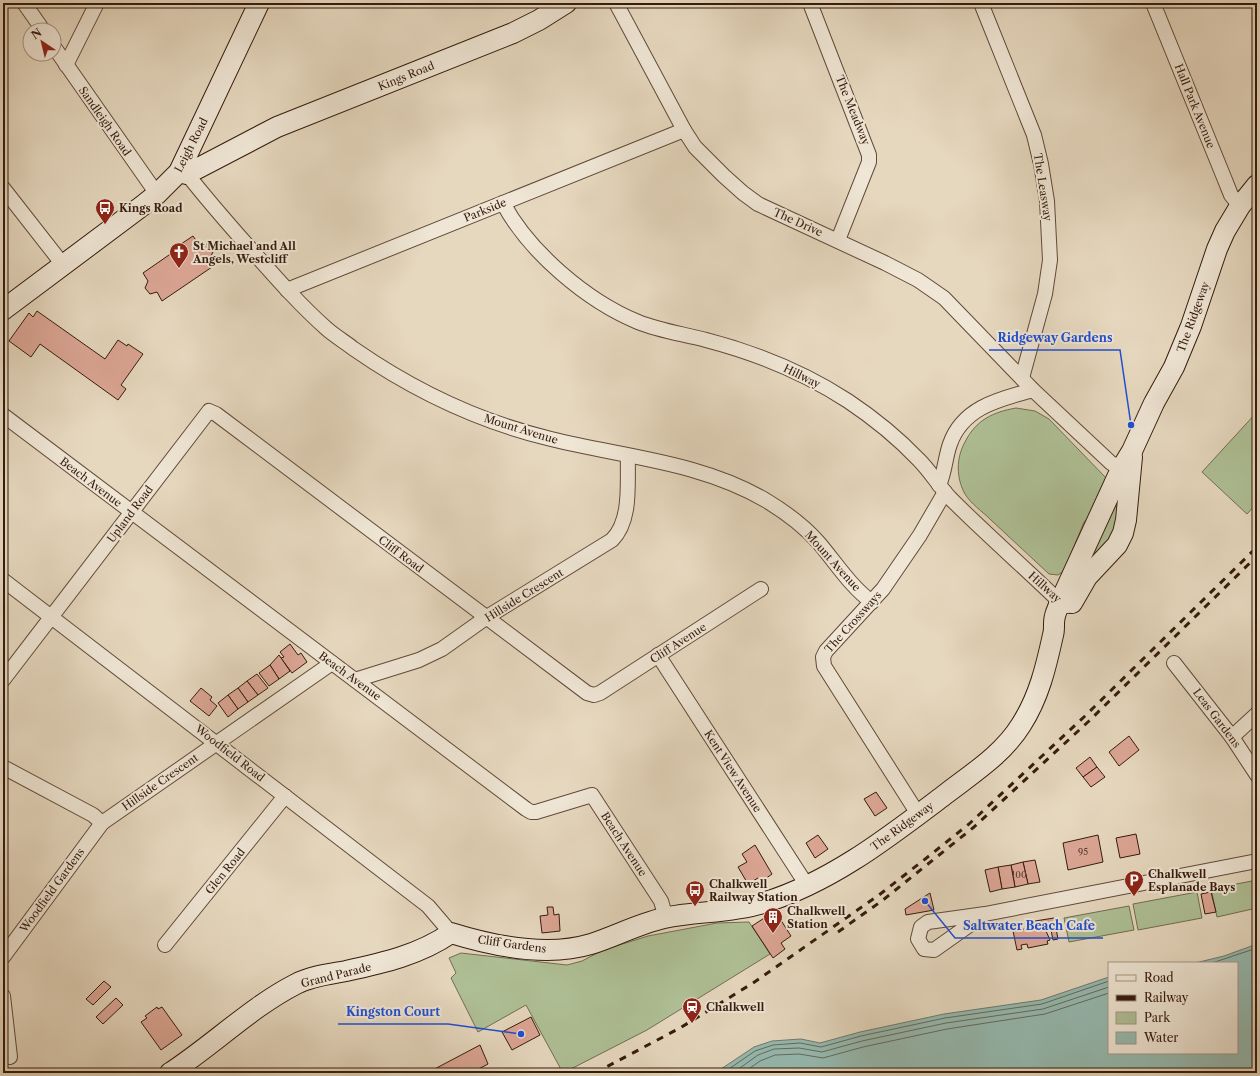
<svg xmlns="http://www.w3.org/2000/svg" width="1260" height="1076" font-family="'Libre Caslon Text',serif">
<style>
.green{fill:#afc096;stroke:#726e52}
.water{fill:#96bab0;stroke:#6f7a6f}
.lines{fill:none;stroke-linecap:round;stroke-linejoin:round}
.shore{stroke:#666a5e;stroke-width:1}
.building{fill:#dca695;stroke:#351b0d}
.street-casing{stroke:#614a3a;stroke-width:16}
.secondary-casing{stroke:#351b0d;stroke-width:22}
.street{stroke:#efe6d5;stroke-width:14}
.secondary{stroke:#efe6d5;stroke-width:20}
.rail{stroke:#351b0d;stroke-width:3;stroke-dasharray:7 7;stroke-linecap:butt}
.labels{text-anchor:middle;stroke-width:4;stroke-linejoin:round;paint-order:stroke}
.number-label{font-size:9px;fill:#5f3e2f}
.street-label{font-size:11px;fill:#351b0d;stroke:#efe6d5}
.poi-label{font-size:11px;font-weight:bold;fill:#351b0d;stroke:#efe6d5;text-anchor:start}
.leader{fill:none;stroke:#1d4ed8;stroke-width:1.5}
.callout-dot{fill:#1d4ed8;stroke:#efe6d5;stroke-width:1.5}
.callout-label{font-size:12px;text-anchor:middle;font-weight:bold;fill:#1d4ed8;stroke:#efe6d5;stroke-width:4;stroke-linejoin:round;paint-order:stroke}
</style>
<rect width="100%" height="100%" fill="#e6d8bf"/>
<filter id="stains"><feTurbulence type="fractalNoise" baseFrequency=".005" numOctaves="4"/><feColorMatrix values="0 0 0 0 .2 0 0 0 0 .09 0 0 0 0 .02 0 0 0 .5 -.17"/></filter>
<radialGradient id="worn" r=".72"><stop offset=".6" stop-color="#630" stop-opacity="0"/><stop offset="1" stop-color="#630" stop-opacity=".3"/></radialGradient>
<g class="green">
<path d="M1016,408L1035,411L1049,419L1108,480L1091,515L1084,522L1064,571L1058,575L1049,574C1030,556 1010,538 991,520C983,512 971,504 965,494C956,478 956,458 965,442C976,420 993,412 1016,408Z"/>
<path d="M1257,412V503L1247,514L1202,472Z"/>
<path d="M1119,495L1116,529L1100,552L1087,561Z"/>
<path d="M1257,880V908L1217,917L1211,889Z"/>
<path d="M1197,892L1202,918L1138,930L1133,904Z"/>
<path d="M1129,906L1134,930L1069,942L1064,918Z"/>
<path d="M749,922L770,954L647,1030L563,1073L526,1005L478,1032L451,978L456,973L449,958L461,953L567,965L582,961L603,950L648,936L717,923Z"/>
</g>
<path class="water" d="M1257,944V1073H715L754,1047L772,1041L801,1039L820,1043L860,1032L944,1014L1041,1000L1109,977V1053H1237V963H1195L1224,956Z"/>
<g class="lines">
<g class="shore">
<path d="M1212,963L1257,948"/>
<path d="M723,1073L755,1051L773,1045L800,1043L821,1047L861,1036L945,1018L1042,1004L1109,981"/>
<path d="M733,1073L758,1055L774,1049L799,1048L822,1052L862,1041L946,1023L1043,1009L1109,987"/>
<path d="M743,1073L760,1061L775,1055L799,1054L823,1058L863,1047L947,1029L1045,1014L1109,993"/>
</g>
</g>
<g class="building">
<path d="M193,236L200,246L210,243L214,250L210,258L214,260L215,265L162,301L157,292L150,294L145,288L148,281L143,273L182,246L181,244Z"/>
<path d="M37,311L105,359L118,340L127,346L128,344L143,354L121,385L126,389L118,400L40,344L31,357L9,341L29,313L33,317Z"/>
<path d="M290,644L298,655L301,653L307,662L292,673L281,658L284,657L280,652Z"/>
<path d="M279,655L290,671L279,679L270,665Z"/>
<path d="M270,665L279,679L269,686L259,673Z"/>
<path d="M257,674L268,688L258,695L247,681Z"/>
<path d="M247,681L258,695L248,702L238,688Z"/>
<path d="M201,688L212,697L210,700L217,706L209,716L190,701Z"/>
<path d="M238,688L248,702L238,709L228,695Z"/>
<path d="M228,695L238,709L228,717L218,703Z"/>
<path d="M1129,736L1139,750L1119,766L1109,752Z"/>
<path d="M1090,757L1097,767L1083,777L1076,768Z"/>
<path d="M1097,767L1105,777L1091,787L1083,777Z"/>
<path d="M876,792L887,808L875,816L864,799Z"/>
<path d="M1136,834L1140,854L1120,858L1116,838Z"/>
<path d="M818,835L828,849L815,858L806,843Z"/>
<path d="M1098,835L1103,862L1068,870L1063,843Z"/>
<path d="M755,845L772,874L761,882L758,878L748,884L738,867L747,862L742,854Z"/>
<path d="M1035,860L1040,882L1028,884L1023,862Z"/>
<path d="M1023,862L1028,884L1015,887L1011,865Z"/>
<path d="M1011,865L1015,887L1002,889L998,867Z"/>
<path d="M998,867L1002,889L990,892L985,870Z"/>
<path d="M1211,892L1216,912L1205,914L1201,894Z"/>
<path d="M930,893L934,910L906,915L905,909Z"/>
<path d="M547,907H553L554,915L559,914L560,931L542,933L540,916L548,915Z"/>
<path d="M775,911L791,936L781,943L785,949L773,958L752,926Z"/>
<path d="M1054,918L1058,939L1053,940L1051,930L1046,931L1050,940L1047,941L1048,944L1028,948L1027,944L1021,945L1022,949L1017,950L1013,931L1036,927L1035,921Z"/>
<path d="M104,981L111,987L93,1005L86,999Z"/>
<path d="M116,998L123,1005L103,1024L96,1017Z"/>
<path d="M157,1007L158,1009L162,1007L182,1035L161,1050L141,1022L147,1018L145,1016Z"/>
<path d="M531,1017L540,1035L512,1050L502,1032Z"/>
<path d="M480,1045L488,1064L471,1073H427Z"/>
</g>
<g class="lines">
<defs>
<g id="street">
<path d="M24,3L43,30"/>
<path d="M616,3L684,130L695,147L724,176L743,193L758,204L885,263L918,280L944,298L1033,390"/>
<path d="M810,3L869,155V162L838,240"/>
<path d="M981,3L1034,135L1041,164L1047,201L1050,260L1045,294L1022,378"/>
<path d="M1153,3L1225,180L1231,195L1240,206"/>
<path d="M54,47L157,194"/>
<path d="M66,65L97,3"/>
<path d="M187,174C208,201 231,227 255,254C278,280 301,306 327,329C335,336 345,342 354,349C413,390 480,422 551,439C623,457 702,462 767,501C785,512 805,527 819,543C836,563 851,587 872,602"/>
<path d="M3,188L64,266"/>
<path d="M503,203C529,252 587,301 638,322C660,331 684,334 706,340C756,353 805,373 848,401C872,417 899,439 919,460C930,471 939,486 950,498C986,534 1024,567 1060,602L1067,606"/>
<path d="M287,290L684,130"/>
<path d="M3,415L526,809L531,812H536L592,795L661,901L666,918"/>
<path d="M939,485C945,472 945,458 950,444C963,407 1000,399 1033,390L1111,463L1128,472"/>
<path d="M3,580L428,906L451,933"/>
<path d="M658,655L808,887"/>
<path d="M1174,663L1232,737L1257,775"/>
<path d="M3,680L209,411L216,414L587,693L594,695L600,693L761,589"/>
<path d="M355,680L419,660L442,649L487,617L612,540C632,520 627,483 628,456"/>
<path d="M1232,737L1257,714"/>
<path d="M3,767L93,815L102,823"/>
<path d="M918,814L824,666L823,657L826,651L883,589L920,535L945,492"/>
<path d="M985,914L928,922L921,927L918,939L924,949L934,950L985,914L1257,861"/>
<path d="M165,945L285,796"/>
<path d="M3,957L102,823L332,663"/>
<path d="M3,996L10,1057"/>
</g>
<g id="secondary">
<path d="M179,172L187,174L277,127L513,33L539,20L566,3"/>
<path d="M3,310L142,206L157,194L179,172L259,3"/>
<path d="M1072,603L1087,577L1117,545L1123,533L1126,520L1132,457"/>
<path d="M170,1073C213,1045 251,1007 296,984C311,976 330,974 346,971C383,963 419,955 451,933C493,946 548,957 591,944C616,936 638,924 664,918C696,911 731,913 763,903C832,882 890,836 947,793C973,773 1003,754 1021,725C1039,697 1046,667 1053,635C1055,629 1053,622 1055,616C1056,611 1059,606 1060,602L1121,469L1132,451L1154,403L1174,367L1191,326L1217,249L1225,231L1240,206L1257,185"/>
</g>
</defs>
<use href="#street" class="street-casing"/>
<use href="#secondary" class="secondary-casing"/>
<use href="#street" class="street"/>
<use href="#secondary" class="secondary"/>
<g class="rail">
<path d="M838,932L883,900L974,827L1089,721L1257,556"/>
<path d="M595,1073L680,1028L753,983L879,895L929,856L969,824L1085,716L1257,547"/>
</g>
</g>
<defs>
<symbol id="bus-pin" viewBox="-11 -11 22 30"><path d="M0 17L-7.5 6A9.5 9.5 0 1 1 7.5 6Z" fill="#8f2418" stroke="#efe6d5"/><path d="M-5-6H5V4H4V6H2V4H-2V6H-4V4H-5ZM-3.5-4V0h7V-4ZM-3.5 1.2v1.5H-2V1.2ZM2 1.2v1.5H3.5V1.2Z" fill="#fff"/></symbol>
<symbol id="church-pin" viewBox="-11 -11 22 30"><path d="M0 17L-7.5 6A9.5 9.5 0 1 1 7.5 6Z" fill="#8f2418" stroke="#efe6d5"/><path d="M-1.2-6h2.4v3.5h3.3v2.4h-3.3V6h-2.4V-.1h-3.3v-2.4h3.3Z" fill="#fff"/></symbol>
<symbol id="parking-pin" viewBox="-11 -11 22 30"><path d="M0 17L-7.5 6A9.5 9.5 0 1 1 7.5 6Z" fill="#8f2418" stroke="#efe6d5"/><path d="M-3.5-5.5H1a3.5 3.5 0 0 1 0 7H-1V5.5H-3.5ZM-1-3.4V-.6H.8a1.4 1.4 0 0 0 0-2.8Z" fill="#fff"/></symbol>
<symbol id="building-pin" viewBox="-11 -11 22 30"><path d="M0 17L-7.5 6A9.5 9.5 0 1 1 7.5 6Z" fill="#8f2418" stroke="#efe6d5"/><path d="M-4-6H4V6H1V3H-1V6H-4ZM-2.5-4.3h1.7v1.8h-1.7ZM.8-4.3h1.7v1.8H.8ZM-2.5-1h1.7V.8h-1.7ZM.8-1h1.7V.8H.8Z" fill="#fff"/></symbol>
<symbol id="station-pin" viewBox="-11 -11 22 30"><path d="M0 17L-7.5 6A9.5 9.5 0 1 1 7.5 6Z" fill="#8f2418" stroke="#efe6d5"/><path d="M-3-6H3Q5-6 5-4V2Q5 4 3 4L4.5 6H3L1.5 4h-3L-3 6H-4.5L-3 4Q-5 4-5 2V-4Q-5-6-3-6ZM-3.5-4v3h7v-3ZM-3.5 1v1.5H-2V1ZM2 1v1.5H3.5V1Z" fill="#fff"/></symbol>
</defs>
<g fill-rule="evenodd">
<use href="#bus-pin" x="94" y="197" width="22" height="30"/>
<use href="#church-pin" x="168" y="241" width="22" height="30"/>
<use href="#parking-pin" x="1123" y="869" width="22" height="30"/>
<use href="#bus-pin" x="684" y="879" width="22" height="30"/>
<use href="#building-pin" x="762" y="906" width="22" height="30"/>
<use href="#station-pin" x="681" y="996" width="22" height="30"/>
</g>
<g class="labels">
<g class="number-label">
<text x="1083" y="855">95</text>
<text x="1019" y="878">100</text>
</g>
<g class="street-label">
<text transform="translate(406 76) rotate(-22)" y="4">Kings Road</text>
<text transform="translate(1195 106) rotate(68)" y="4">Hall Park Avenue</text>
<text transform="translate(853 110) rotate(68)" y="4">The Meadway</text>
<text transform="translate(105 121) rotate(55)" y="4">Sandleigh Road</text>
<text transform="translate(191 145) rotate(-63)" y="4">Leigh Road</text>
<text transform="translate(1043 187) rotate(81)" y="4">The Leasway</text>
<text transform="translate(485 210) rotate(-22)" y="4">Parkside</text>
<text transform="translate(798 222) rotate(24)" y="4">The Drive</text>
<text transform="translate(1193 317) rotate(-70)" y="4">The Ridgeway</text>
<text transform="translate(802 376) rotate(26)" y="4">Hillway</text>
<text transform="translate(521 429) rotate(17)" y="4">Mount Avenue</text>
<text transform="translate(91 482) rotate(37)" y="4">Beach Avenue</text>
<text transform="translate(130 514) rotate(-53)" y="4">Upland Road</text>
<text transform="translate(401 554) rotate(37)" y="4">Cliff Road</text>
<text transform="translate(833 561) rotate(48)" y="4">Mount Avenue</text>
<text transform="translate(1045 587) rotate(42)" y="4">Hillway</text>
<text transform="translate(524 595) rotate(-32)" y="4">Hillside Crescent</text>
<text transform="translate(853 622) rotate(-48)" y="4">The Crossways</text>
<text transform="translate(678 643) rotate(-33)" y="4">Cliff Avenue</text>
<text transform="translate(350 676) rotate(36)" y="4">Beach Avenue</text>
<text transform="translate(1217 718) rotate(53)" y="4">Leas Gardens</text>
<text transform="translate(230 753) rotate(38)" y="4">Woodfield Road</text>
<text transform="translate(733 771) rotate(57)" y="4">Kent View Avenue</text>
<text transform="translate(160 782) rotate(-35)" y="4">Hillside Crescent</text>
<text transform="translate(902 826) rotate(-36)" y="4">The Ridgeway</text>
<text transform="translate(624 844) rotate(57)" y="4">Beach Avenue</text>
<text transform="translate(225 871) rotate(-51)" y="4">Glen Road</text>
<text transform="translate(52 890) rotate(-54)" y="4">Woodfield Gardens</text>
<text transform="translate(512 944) rotate(8)" y="4">Cliff Gardens</text>
<text transform="translate(336 975) rotate(-14)" y="4">Grand Parade</text>
</g>
<g class="poi-label">
<text x="119" y="212">Kings Road</text>
<text x="193" y="250">St Michael and All<tspan x="193" dy="13">Angels, Westcliff</tspan></text>
<text x="1148" y="878">Chalkwell<tspan x="1148" dy="13">Esplanade Bays</tspan></text>
<text x="709" y="888">Chalkwell<tspan x="709" dy="13">Railway Station</tspan></text>
<text x="787" y="915">Chalkwell<tspan x="787" dy="13">Station</tspan></text>
<text x="706" y="1011">Chalkwell</text>
</g>
</g>
<path class="leader" d="M1131 425L1120 350H989M925 901L955 938H1103M521 1034L448 1024H338"/>
<g class="callout-dot">
<circle cx="1131" cy="425" r="4"/>
<circle cx="925" cy="901" r="4"/>
<circle cx="521" cy="1034" r="4"/>
</g>
<g class="callout-label">
<text x="1055" y="342">Ridgeway Gardens</text>
<text x="1029" y="930">Saltwater Beach Cafe</text>
<text x="393" y="1016">Kingston Court</text>
</g>
<rect width="1260" height="1076" fill="none" stroke="#e6d8bf" stroke-width="16"/>
<rect x="4" y="4" width="1252" height="1068" fill="none" stroke="#351b0d" stroke-width="2"/>
<rect x="8" y="8" width="1244" height="1060" fill="none" stroke="#351b0d"/>
<rect x="1108" y="962" width="130" height="92" fill="#efe6d5" stroke="#a59585"/>
<rect x="1116" y="975" width="20" height="6" fill="#efe6d5" stroke="#a59585"/>
<text x="1144" y="982" font-size="12" fill="#351b0d">Road</text>
<rect x="1116" y="995" width="20" height="6" fill="#351b0d" stroke="#a59585"/>
<text x="1144" y="1002" font-size="12" fill="#351b0d">Railway</text>
<rect x="1116" y="1012" width="20" height="12" fill="#afc096" stroke="#a59585"/>
<text x="1144" y="1022" font-size="12" fill="#351b0d">Park</text>
<rect x="1116" y="1032" width="20" height="12" fill="#96bab0" stroke="#a59585"/>
<text x="1144" y="1042" font-size="12" fill="#351b0d">Water</text>
<g transform="translate(42 42) rotate(325)"><circle r="19" fill="#efe6d5" stroke="#a59585"/>
<path d="M0-3L7 15L0 10L-7 15Z" fill="#8f2418"/>
<text y="-6" font-size="11" font-weight="bold" text-anchor="middle" fill="#351b0d">N</text>
</g>
<rect width="100%" height="100%" filter="url(#stains)"/>
<rect width="100%" height="100%" fill="url(#worn)"/>
</svg>
